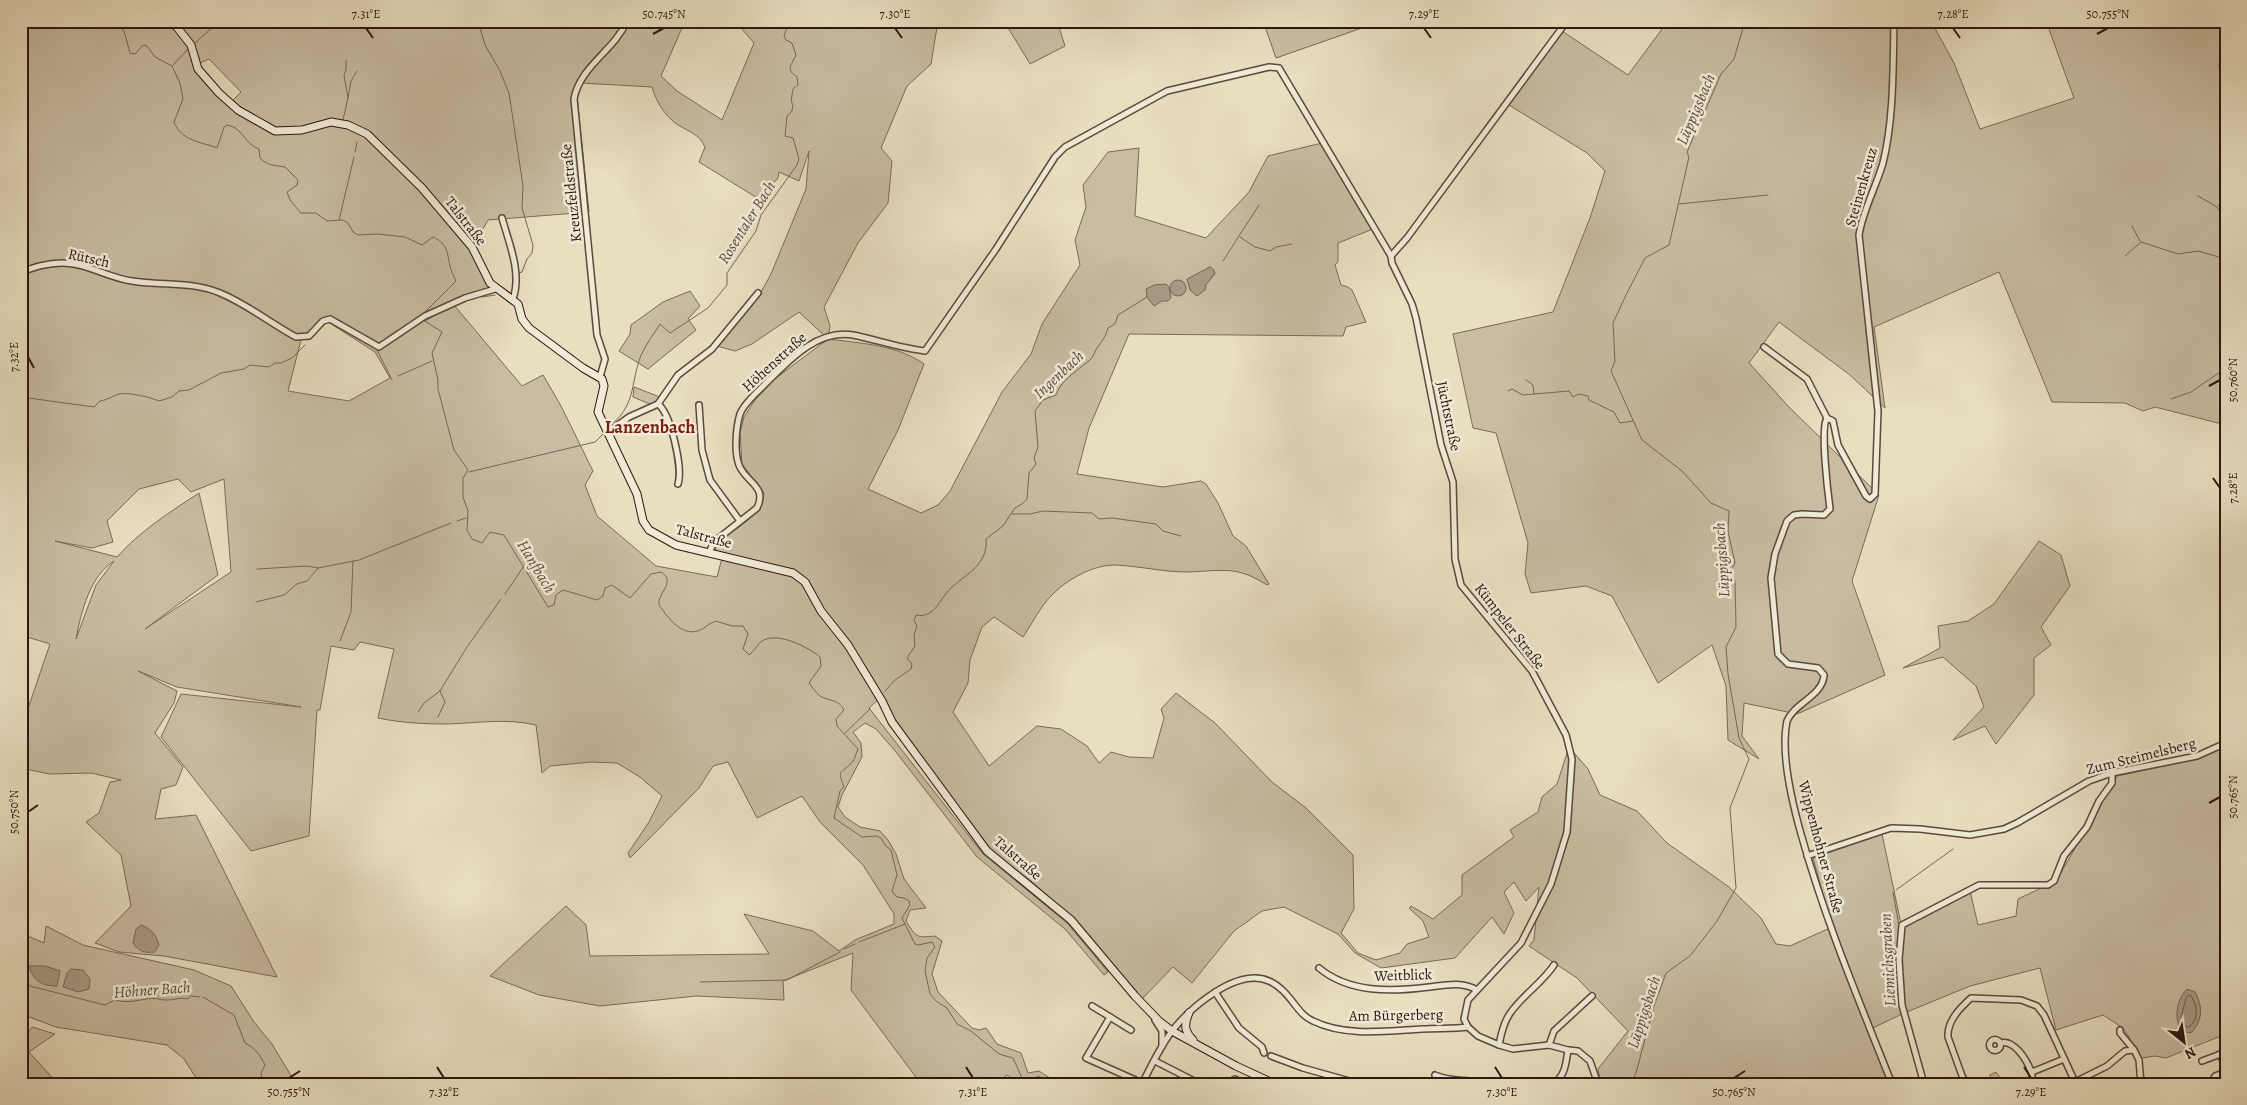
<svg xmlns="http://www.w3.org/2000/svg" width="2247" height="1105" font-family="Alegreya,serif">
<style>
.green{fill:#c8bca2;stroke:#7a6a58;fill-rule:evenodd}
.water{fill:#a89a84;stroke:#766655}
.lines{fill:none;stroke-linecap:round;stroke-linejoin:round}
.shore{stroke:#6a584a;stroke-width:1}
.stream{stroke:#766655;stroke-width:1}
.street-casing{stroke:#5b493b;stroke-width:8}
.secondary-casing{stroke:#2c170f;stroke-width:9}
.street{stroke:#f0ead6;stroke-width:5}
.secondary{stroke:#f0ead6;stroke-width:7}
.ticks{fill:none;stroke:#2c170f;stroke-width:2}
.labels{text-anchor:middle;stroke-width:5;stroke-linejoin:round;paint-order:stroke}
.street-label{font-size:15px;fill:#2c170f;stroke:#f0ead6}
.water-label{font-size:16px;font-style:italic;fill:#5e4b3e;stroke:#f0ead6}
.quarter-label{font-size:18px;font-weight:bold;fill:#7a1f14;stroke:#f0ead6}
.neatline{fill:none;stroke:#2c170f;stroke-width:2}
.ticks-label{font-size:12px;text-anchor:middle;fill:#2c170f}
</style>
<rect width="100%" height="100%" fill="#e8dec0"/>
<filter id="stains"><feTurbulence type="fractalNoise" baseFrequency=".004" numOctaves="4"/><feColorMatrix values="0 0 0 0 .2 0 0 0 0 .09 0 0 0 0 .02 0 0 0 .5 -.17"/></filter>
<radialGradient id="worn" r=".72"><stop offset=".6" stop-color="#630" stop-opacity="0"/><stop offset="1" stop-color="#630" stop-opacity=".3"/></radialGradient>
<g class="green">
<path d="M21,21H685L661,76L677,91L722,120L754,43L735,21H938L931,64L907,86L881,148L892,161L888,203L858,243L824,307L830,326L828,339C859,343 898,345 924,364L898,430L868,489L921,513L938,505L950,491L1002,392L1031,354L1042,324L1080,265L1075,240L1086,207L1083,185L1108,152L1139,148L1135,216L1206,238L1249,192L1268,156L1322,143L1373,229L1338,243V262L1335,265L1341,285L1348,287L1352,290L1366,322L1346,327L1343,336L1129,334L1089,428L1077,474L1163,487L1201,481L1206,484L1218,503L1233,536L1246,546L1269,584L1267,585C1236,565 1222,571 1187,572C1163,572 1139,566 1115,565C1092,565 1066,580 1051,596C1040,607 1032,624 1023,637L994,617L982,627L970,660L968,683L953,712L989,766L1037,726L1061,729L1087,746L1099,763L1111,752L1129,757L1153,758L1164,718L1161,709L1176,693L1215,723L1272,782L1306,808L1353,855L1354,909L1341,933L1358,953L1376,960L1400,953L1407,944L1429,937L1423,921L1409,908L1411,906L1433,919L1462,895V875L1514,837L1510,830L1538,812L1542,797L1557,784L1569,747L1588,769L1600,795L1637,811L1667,843L1729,887L1761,918L1776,944L1790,946L1832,927L1813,858L1882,834L1901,924L1970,891L1978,925L2016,916L2018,899L2056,881L2117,776L2197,759L2226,746V1034L2166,1058L2155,1056L2142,1058L2130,1045L2132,1042L2123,1028L2103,1015L2056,1030L2040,968L1970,986L1902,1014L1873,1028L1895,1084H1601L1598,1069L1628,1031L1577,978L1529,946L1534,940L1539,887L1526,901L1514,882L1504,892L1514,913L1504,934L1492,917L1455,958L1381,968L1355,953L1338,934L1284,907L1262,911L1234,931L1192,983L1173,967L1142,999L1077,921L1031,881L989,849L895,724L887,704L882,696L869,708L983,854L1067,923L1108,972L1104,975L1065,929L977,857L896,752L876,729L865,723L853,732L861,743L862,757L842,795L838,807L845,817L860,827L880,831L888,840L896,854L904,879L926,908L910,910L906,921C916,937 916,938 935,936L942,941L932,974L938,992L972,1028L979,1030L986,1028L997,1044L1021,1053L1028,1073L1039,1071L1059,1084H1019L1007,1075L996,1084H921L851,990L853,953L783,981L784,1000L696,996L600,1006L539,995L490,976L566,906L586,925L590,956L769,954L744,914L813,931L839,951L855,940L894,924V914L863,865L820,822L802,796L757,818L728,762L713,766L699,788L630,858L628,853L649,822L662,796L640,777L617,763L591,762L550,766L542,773L536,725C505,718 479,723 448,724C424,724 402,723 378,718L394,649L360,642L354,650L331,646L320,710H317L309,836L251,851L161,737L181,694L301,707L177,687L138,671L177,691L174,703L155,733L183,767L176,785L161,789L155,819L196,815L277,977L164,956L119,952L95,943L131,906L121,855L86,822L99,813L110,782L121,780L91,773L49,774L21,768V729L50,644L21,635ZM209,59L241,92L232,101L199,69L198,64ZM581,83L652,87C657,103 664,115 678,125C690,132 699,134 705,147L699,162L759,199L778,178L779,172L799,181L809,151L806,189L771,274L760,294L717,346L735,351L752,344L799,312L828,339L776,378L755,400L744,417L740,433L742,464L764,493C763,516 733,530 716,542L715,549L722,558L717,577L656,566L597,516L585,485L593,471L561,406L543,375L522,386L454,305L496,287L473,247L488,220L589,212L577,96ZM1210,267L1215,274L1205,285V290L1201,272ZM322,318L375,352L390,378L349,401L288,391L302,336L314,328ZM178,479L191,492L224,479L231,572L145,629L218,575L199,493C170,512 140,531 117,557L55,541L92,548L113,542L107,521L139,489ZM114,561L96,585L76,639C81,612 90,576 114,561Z"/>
<path d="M1004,21H1057L1065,46L1030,64Z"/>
<path d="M1263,21H1382L1276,58Z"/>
<path d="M1668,21H1931L1954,63L1980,129L2074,98L2046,21H2226V425L2155,407L2143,411L2125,403L2052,402L1999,272L1874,327L1885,408L1850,375L1779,322L1749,363L1789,407L1879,495L1852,581L1885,675L1797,714L1744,703L1742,736L1759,759L1728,740L1726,686L1712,645L1658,683L1612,596L1586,586L1531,593L1525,574L1528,543L1496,433L1473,428L1453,334L1553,312L1590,218L1605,171L1587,153L1509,105L1562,31L1628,75Z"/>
<path d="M690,291L700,306L688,319L696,330L648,369L619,351L630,334L631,325L663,302Z"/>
<path d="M634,387L660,397L658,400L652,405L633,397Z"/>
<path d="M2039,541L2061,555L2070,586L2041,627L2051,645L2034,658V695L1996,744L1985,726L1953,740L1984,707L1976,686L1943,657L1903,668L1940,648L1938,626L1968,621L1994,604Z"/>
<path d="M46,926L83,945L194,970L231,986L254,1022L272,1044L296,1084H200L184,1059L167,1045L56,1027L21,1014V966L27,954L21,951V933L44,943Z"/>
<path d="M32,1027L55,1034L29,1052L58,1084H21V1043Z"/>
<path d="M1996,1072L2003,1082V1084H1991L1990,1075Z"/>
<path d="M1168,1078L1185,1079L1193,1084H1161Z"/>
</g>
<g class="water">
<path d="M2220,50L2226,52V79L2219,68Z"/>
<path d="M1210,267L1214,270L1215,273L1206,285L1205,290L1197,296L1190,290L1187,279Z"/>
<circle cx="1178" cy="288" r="8"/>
<path d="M1166,284L1169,287L1171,298L1168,301H1162L1154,306L1147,297L1146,289L1154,285Z"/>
<path d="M141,925C151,929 156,934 159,945L155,952C145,953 139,952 133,943L136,929Z"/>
<path d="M29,966H45L60,971L57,986C42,986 33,981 29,966Z"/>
<path d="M71,969L83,970L90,979L89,989L78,992L63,987L67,973Z"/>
<path d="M2187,989L2195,992C2203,1007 2203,1020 2191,1033L2181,1031C2174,1017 2176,1001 2187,989Z"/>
</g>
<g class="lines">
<path class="shore" d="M2190,995C2198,1004 2199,1020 2189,1027L2185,1026L2181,1018L2186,998Z"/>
<g class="stream">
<path d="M113,21L124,31L130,53L135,54L143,45L147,46L155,57L172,66L180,83L183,99L174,122C181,141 202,142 217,148L224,127L227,125C243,127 244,144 259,149L260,158C268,166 274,165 285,167L298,180L297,185L287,192L290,200L301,213H316L327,221L343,220L348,223L353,232L358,235L378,234L405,237L422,245L433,237C448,244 447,253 450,266C451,272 454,276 456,281L421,316"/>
<path d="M478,21L485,45L499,69L509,93L523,186L522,208L533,245L532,253L527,259L522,272L518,273"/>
<path d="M195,43L215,25L214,21"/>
<path d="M173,65L189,48"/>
<path d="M348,98L351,81L357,71"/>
<path d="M343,120L348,98L344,75L346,70V60"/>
<path d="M355,152L357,142"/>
<path d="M2198,196L2217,207L2226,220"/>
<path d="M1679,204L1768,195"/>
<path d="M2218,206L2226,197"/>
<path d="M339,220L354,157"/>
<path d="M2132,226L2140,241"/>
<path d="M1240,237L1255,247L1270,251L1276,247L1292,244"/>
<path d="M2125,256L2141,242L2178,254L2198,251L2226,259"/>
<path d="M1223,261L1259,205"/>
<path d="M482,297L495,295"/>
<path d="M465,301L476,298"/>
<path d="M423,320L442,332L432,353L438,380V389L454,450L468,470L463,478V497L468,511L467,530L472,539L482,543L490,532L504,535L548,607L554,605L556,595L563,590L597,600L603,596L605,588L612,585L630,598L651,574L661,572C677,582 657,593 659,605C667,616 680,636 698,631C704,629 709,623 716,621L732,626H743L748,634L743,649L749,655C755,651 757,644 762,641C777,631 808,647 820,657L821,666L809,683C812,687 816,693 820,696C828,701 839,699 844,710L836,719L837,726L858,749C856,753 855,758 853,761C842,775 836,767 844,787L840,791L834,818L862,837L876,836L881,838L885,845L891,850L897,875L892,891L897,897L904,898L909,901L910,905L902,918L915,944L918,945L932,942L935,947L927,958L925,971L930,994L936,1001L947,1008L957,1024L971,1031L999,1054L1013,1058L1022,1078L1031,1081L1038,1076L1056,1084"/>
<path d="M425,321L446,309"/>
<path d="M377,350L392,380"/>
<path d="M398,376L432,361"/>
<path d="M1526,380L1533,385L1534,394"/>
<path d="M1508,391L1512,389L1523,395L1569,391L1573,397L1579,394L1588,396L1589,400L1614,412L1620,423L1633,421"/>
<path d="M21,397L94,407L100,401C108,400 112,396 119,394C128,392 150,397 159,401L172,397L179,391L189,390L221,373L244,369L250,365L269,367L275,363H281L292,358L305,345"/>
<path d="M2171,399L2191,392L2226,368"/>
<path d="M609,427C636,405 630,387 640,358C644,347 654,334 660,324L670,333L708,308L727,285V273L756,231L761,215L797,165L799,159L793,138L785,136L787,116L792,111L793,105L791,101L793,89L798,85L797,77L791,72L790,67L796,55L792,43L786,40L784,35L790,21"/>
<path d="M469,472L595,442L605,432"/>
<path d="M1012,514H1030L1043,511L1092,513L1099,519L1112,518L1156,524L1163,531L1181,536"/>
<path d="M457,521L466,518"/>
<path d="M257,569L307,566L318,568"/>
<path d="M505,594L524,566"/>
<path d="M256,602L284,595L297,584L307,581L318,568L359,560L451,523"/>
<path d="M340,641L351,612L353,561"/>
<path d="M885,691L895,680L911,669L912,664L907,658L915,646L914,635L917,626L914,620L916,615C935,619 939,599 951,588C967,573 988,565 986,539L1003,526L1015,508L1022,504L1027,499L1029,473L1036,464L1034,458L1038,447L1035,411L1043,400L1056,395C1062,378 1079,370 1091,359C1094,356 1094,352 1097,348C1102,341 1105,338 1108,328L1115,324L1118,315L1147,297"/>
<path d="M418,712L424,703L440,691L467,647L501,599"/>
<path d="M438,717L445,702L440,691"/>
<path d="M845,733L870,709"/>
<path d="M1896,890L1953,849"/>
<path d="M1893,892L1899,926L1896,961L1899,1001"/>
<path d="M859,942L905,924"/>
<path d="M844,949L855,944"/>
<path d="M21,979L30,986L105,1005L115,1000C126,1003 136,1001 146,999C153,997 160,1000 167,1000C175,1000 179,997 187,999L191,996L200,997"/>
<path d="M700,982L787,980L840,952"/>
<path d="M203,997L234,1015L245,1043C255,1048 260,1055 265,1065L261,1073L263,1084"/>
<path d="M1900,1007L1921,1084"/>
<path d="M1631,1084L1636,1073L1653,1009L1666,973L1690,956L1717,921L1736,888L1730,808L1749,759L1739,738L1728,674L1726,647L1736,627L1735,581L1731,571L1735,563L1728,531L1729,511L1711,503L1682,471L1642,440L1611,371L1615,361L1613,323L1626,295L1645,258L1669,245L1689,157L1687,152L1721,74L1734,59L1745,21"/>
</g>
<defs>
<g id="street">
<path d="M502,218C509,243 522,273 513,299"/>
<path d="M1391,256L1407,238L1567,21"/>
<path d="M21,272C35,267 47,263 62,263C86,263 109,278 132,281C162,286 192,281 220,293C247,304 270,323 296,337L309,336L323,321L330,319L379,347L425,316L465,298L495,289"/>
<path d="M1764,347L1807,379L1827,418"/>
<path d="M600,377L605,359L597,335L574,99C580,66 614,51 627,21"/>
<path d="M658,404C671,414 683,468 678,484"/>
<path d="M699,405L702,450L710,480L740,521"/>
<path d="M608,432L629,417L658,404L678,375L712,349L758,293"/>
<path d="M709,552L715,541L757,508C768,486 745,482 739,465C734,452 736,427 740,414C743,406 749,401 754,395C781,370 812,328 853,335C877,340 900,348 925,351L996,249L1055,157L1065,147L1167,91L1269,67L1279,68L1391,256L1392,263L1412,304L1416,318L1441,445L1453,482L1455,559L1461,585L1532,671L1566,735L1572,759L1567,832L1551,884L1521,943L1468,1000L1464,1019L1468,1027L1478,1036L1499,1045L1513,1049L1549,1045L1568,1050L1578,1051L1590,1061L1598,1084"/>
<path d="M1807,856L1891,828L1920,829L1970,835L2004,829L2017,823L2089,781L2112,773L2197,756L2226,743"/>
<path d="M1319,968C1349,993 1391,992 1429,987C1445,985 1462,981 1477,990"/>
<path d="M1215,992L1239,1028L1262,1047L1264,1053"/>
<path d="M1092,1006L1110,1017L1086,1058L1142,1083"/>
<path d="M1110,1017L1131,1030"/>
<path d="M1155,1020L1162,1031V1046"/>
<path d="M2120,1030V1033L2134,1050"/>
<circle cx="1995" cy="1045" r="5.5"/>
<path d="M2000,1043C2014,1039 2026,1059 2031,1071C2033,1075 2032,1080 2031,1084"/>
<path d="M1499,1045C1501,1034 1504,1021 1511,1012C1524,994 1542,983 1554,965"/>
<path d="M1549,1045L1554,1031L1592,996"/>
<path d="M2220,1054L2226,1068"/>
<path d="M1271,1056L1303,1068L1360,1084"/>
<path d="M1155,1061L1200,1084"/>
<path d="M2202,1061L2226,1052"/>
<path d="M2032,1072L2064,1059"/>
<path d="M1435,1075C1452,1083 1469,1078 1486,1084"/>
<path d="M1142,1084C1151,1066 1160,1047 1172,1031C1190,1008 1237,967 1269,981C1291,991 1296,1014 1313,1021C1346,1037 1387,1031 1422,1029C1438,1028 1453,1029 1468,1027"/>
<path d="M1226,1084L1235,1079L1243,1084"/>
<path d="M1369,1084H1372"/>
<path d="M1552,1084C1565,1078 1566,1063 1568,1050"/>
<path d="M1892,1084C1859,1001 1825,920 1801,834C1792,802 1780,754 1787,721C1794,703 1823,696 1824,675L1818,668L1788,664L1778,654L1771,578L1775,554L1787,521L1794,515L1802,514L1824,515L1830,509C1828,494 1820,427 1827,418L1833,421L1838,445L1866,496L1870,499L1875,494L1878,411L1859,235C1863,210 1876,187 1883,163C1894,119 1893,66 1894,21"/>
<path d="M1924,1084L1902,1005L1899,960L1902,925L1979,885H2048L2054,881L2064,856L2087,827L2099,801L2112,783V773"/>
<path d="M1951,1084L1964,1079"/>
<path d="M1965,1084L1948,1037C1947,1021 1960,1008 1971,998L2021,1000L2037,1006L2044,1015L2075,1082L2107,1066L2125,1051L2134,1050L2139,1060L2141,1084"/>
<path d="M2215,1084L2213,1080L2215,1076L2226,1072"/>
</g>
<g id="secondary">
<path d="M172,21L191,45L198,69L219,93L238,110L275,131L302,130L331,122L348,125L367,134L422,188L472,247L490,283L518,304L522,319L529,328L583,368L602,379L604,386L598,412L637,494L643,521L649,530L676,545L793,573L805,582L821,611L848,645L882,701L892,722L987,851L1071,920L1135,996L1159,1021L1172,1031L1236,1066L1275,1084"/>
<path d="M1189,1013C1184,1024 1184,1031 1193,1040"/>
</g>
</defs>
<use href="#street" class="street-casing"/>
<use href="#secondary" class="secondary-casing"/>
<use href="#street" class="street"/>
<use href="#secondary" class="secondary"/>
</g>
<path class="ticks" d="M366,28L373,38M895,28L902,38M1424,28L1431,38M1953,28L1960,38M653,34L664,28M2097,34L2108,28M28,357L34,368M2209,386L2220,380M2213,478L2220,488M2209,803L2220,797M28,812L38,805M437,1067L444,1078M966,1067L973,1078M1495,1067L1502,1078M2024,1067L2031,1078M289,1078L300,1071M1734,1078L1745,1071"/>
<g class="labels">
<g class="street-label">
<text transform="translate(1861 187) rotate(-74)" y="5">Steinenkreuz</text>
<text transform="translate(571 193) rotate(-96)" y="5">Kreuzfeldstraße</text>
<text transform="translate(466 221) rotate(52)" y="5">Talstraße</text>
<text transform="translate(89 258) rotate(13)" y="5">Rütsch</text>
<text transform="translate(774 362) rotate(-42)" y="5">Höhenstraße</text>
<text transform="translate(1449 416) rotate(78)" y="5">Jüchtstraße</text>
<text transform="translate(704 536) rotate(15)" y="5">Talstraße</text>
<text transform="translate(1510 626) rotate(52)" y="5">Kümpeler Straße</text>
<text transform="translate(2141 756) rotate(-14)" y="5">Zum Steimelsberg</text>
<text transform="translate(1821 847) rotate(75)" y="5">Wippenhohner Straße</text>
<text transform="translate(1018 858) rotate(41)" y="5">Talstraße</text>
<text transform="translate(1403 975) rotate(-2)" y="5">Weitblick</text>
<text transform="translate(1396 1015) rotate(-1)" y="5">Am Bürgerberg</text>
</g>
<g class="water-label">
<text transform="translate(1695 109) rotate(-67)" y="6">Lüppigsbach</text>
<text transform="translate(746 222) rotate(-58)" y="6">Rosentaler Bach</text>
<text transform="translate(1058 374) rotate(-43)" y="6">Ingenbach</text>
<text transform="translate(1721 560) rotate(-94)" y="6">Lüppigsbach</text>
<text transform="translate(537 566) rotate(59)" y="6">Hanfbach</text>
<text transform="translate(1887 960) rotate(-93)" y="6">Liemichsgraben</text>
<text transform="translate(152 989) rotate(-4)" y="6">Höhner Bach</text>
<text transform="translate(1643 1012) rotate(-72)" y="6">Lüppigsbach</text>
</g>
<g class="quarter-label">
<text x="650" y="433">Lanzenbach</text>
</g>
</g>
<rect width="2247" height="1105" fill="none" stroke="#e8dec0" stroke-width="55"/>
<g transform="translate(2184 1042) rotate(150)" stroke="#f0ead6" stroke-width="4" paint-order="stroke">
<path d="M0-4L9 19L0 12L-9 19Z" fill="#2c170f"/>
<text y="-8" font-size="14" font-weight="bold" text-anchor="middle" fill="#2c170f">N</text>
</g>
<rect x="28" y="28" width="2192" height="1050" class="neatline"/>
<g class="ticks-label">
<text x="366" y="18">7.31°E</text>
<text x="664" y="18">50.745°N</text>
<text x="895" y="18">7.30°E</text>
<text x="1424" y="18">7.29°E</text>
<text x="1953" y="18">7.28°E</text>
<text x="2108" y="18">50.755°N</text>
<text transform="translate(14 357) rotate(-90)" y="4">7.32°E</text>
<text transform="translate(2233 380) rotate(-90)" y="4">50.760°N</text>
<text transform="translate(2233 488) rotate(-90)" y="4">7.28°E</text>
<text transform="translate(2233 797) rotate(-90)" y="4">50.765°N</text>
<text transform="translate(14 812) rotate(-90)" y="4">50.750°N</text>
<text x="289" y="1096">50.755°N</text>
<text x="444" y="1096">7.32°E</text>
<text x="973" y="1096">7.31°E</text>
<text x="1502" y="1096">7.30°E</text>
<text x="1734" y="1096">50.765°N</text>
<text x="2031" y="1096">7.29°E</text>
</g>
<rect width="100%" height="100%" filter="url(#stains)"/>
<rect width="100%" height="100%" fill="url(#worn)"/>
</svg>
